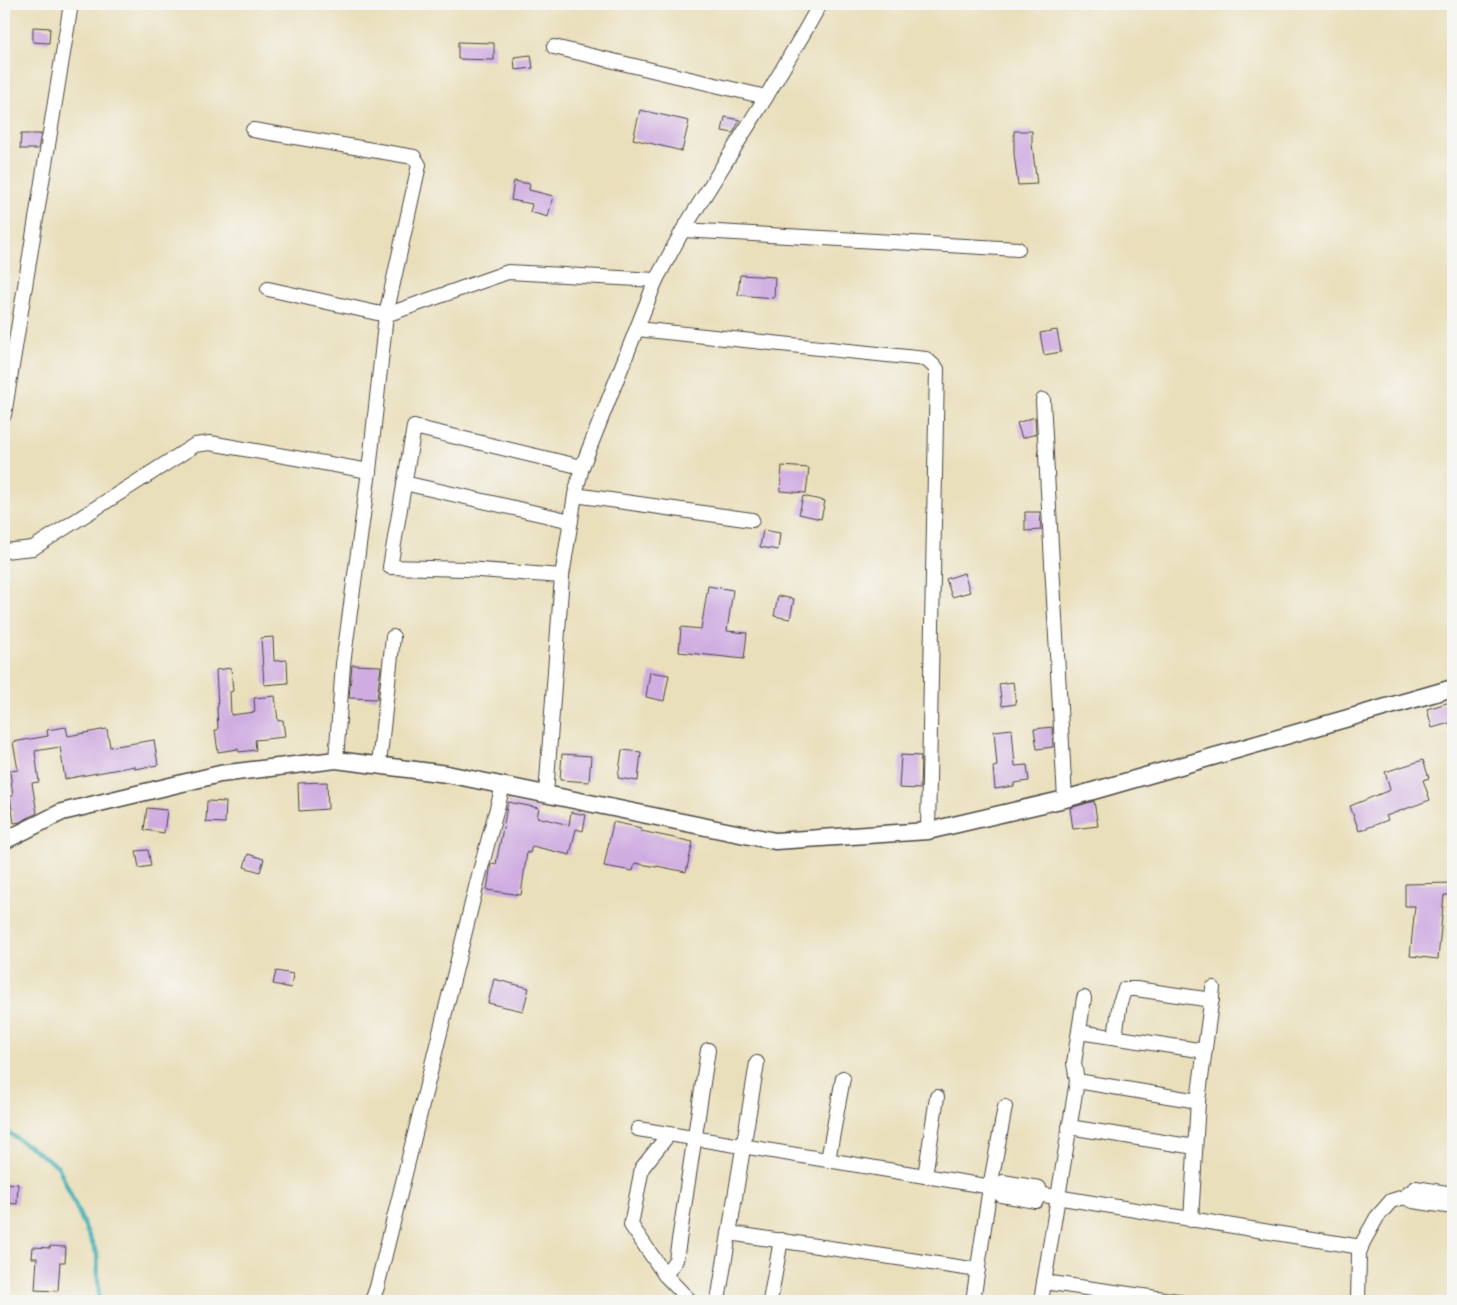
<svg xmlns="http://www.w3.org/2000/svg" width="1457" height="1305" font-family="'Indie Flower',sans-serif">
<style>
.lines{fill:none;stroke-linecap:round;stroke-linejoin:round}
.stream{stroke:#3aacb2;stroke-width:4.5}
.building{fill:#cface1}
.minor-casing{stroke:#484641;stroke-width:16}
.tertiary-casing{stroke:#484641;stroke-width:19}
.minor{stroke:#fff;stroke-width:14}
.tertiary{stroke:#fff;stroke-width:16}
</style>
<rect width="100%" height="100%" fill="#f6f6f2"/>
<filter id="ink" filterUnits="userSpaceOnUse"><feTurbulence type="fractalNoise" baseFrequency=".02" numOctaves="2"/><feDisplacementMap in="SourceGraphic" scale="10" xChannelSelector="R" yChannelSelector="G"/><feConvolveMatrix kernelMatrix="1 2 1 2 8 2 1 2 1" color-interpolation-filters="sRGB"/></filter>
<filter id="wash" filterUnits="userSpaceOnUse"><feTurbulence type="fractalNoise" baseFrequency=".0096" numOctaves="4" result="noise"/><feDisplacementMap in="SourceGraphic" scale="20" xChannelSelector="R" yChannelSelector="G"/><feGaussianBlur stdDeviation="1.12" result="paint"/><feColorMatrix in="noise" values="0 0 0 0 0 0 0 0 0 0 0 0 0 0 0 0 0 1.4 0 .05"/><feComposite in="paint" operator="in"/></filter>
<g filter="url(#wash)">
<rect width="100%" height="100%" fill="#eadfbb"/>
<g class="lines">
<path class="stream" d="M4,1134L9,1133L58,1166L97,1254L99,1301"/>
</g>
<g id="blocks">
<g class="building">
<path d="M33,27L50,28L49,43L33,42Z"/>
<path d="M458,42L494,43V60L458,59Z"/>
<path d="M531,55L533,68L515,70L514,57Z"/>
<path d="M640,110L689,121L682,151L633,139Z"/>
<path d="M725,117L740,120L733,133L722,131Z"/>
<path d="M1014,131H1032V144L1037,184L1018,185L1014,154Z"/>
<path d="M21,134H41L38,149H20Z"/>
<path d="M514,181L530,184L529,190L553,196L548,217L530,212L532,204L511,200Z"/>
<path d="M740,275L775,277L774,298L738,295Z"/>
<path d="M1057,330L1061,352L1044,355L1040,333Z"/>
<path d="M1035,417L1036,434L1022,438L1017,423Z"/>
<path d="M782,466L809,468L806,493L780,491Z"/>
<path d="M803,496L825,501L821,519L799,514Z"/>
<path d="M1025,512H1040L1041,530L1025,531Z"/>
<path d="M763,530L780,533L778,550L760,547Z"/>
<path d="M964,573L970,592L952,597L946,579Z"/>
<path d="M708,586L733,590L727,631L747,633L744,659L679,652L681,627L701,629Z"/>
<path d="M778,596L794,599L790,619L774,616Z"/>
<path d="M273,637L274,661L287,660L288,683L264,685L261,638Z"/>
<path d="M352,665L381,666L377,699L349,698Z"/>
<path d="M231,668L233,691L230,692L231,715L255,712L254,698L275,696L278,721L283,720L285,737L255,740L256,750L239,752L238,749L218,752L215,730H218L217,707H218L216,670Z"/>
<path d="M650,672L669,675L664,701L646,697Z"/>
<path d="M1013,682L1016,704L1002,706L999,684Z"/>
<path d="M1450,702L1453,713V722L1432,728L1427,709Z"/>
<path d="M66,727L68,736L107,729L110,747L154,740L158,765L135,769V766L65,779L60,747L35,751L39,782L32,783L37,813L20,822L14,823L10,796H13L10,771L18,770L13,742L48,736L47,730Z"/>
<path d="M1052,727L1053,747L1037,749L1034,729Z"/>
<path d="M1012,729L1015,766L1027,765L1029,781L1014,783V786L995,789L993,767L997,766L994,731Z"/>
<path d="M622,750L641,752L638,781L618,778Z"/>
<path d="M562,754L591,756L589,782L560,780Z"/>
<path d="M901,755L921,756L920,789L899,788Z"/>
<path d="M1423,760L1429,778L1423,780L1430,800L1386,816L1388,820L1359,831L1350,806L1390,790L1385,772Z"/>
<path d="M327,782L328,809L299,811L298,783Z"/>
<path d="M207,801L226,802L225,823L206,822Z"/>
<path d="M1094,801L1098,826L1073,829L1070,808Z"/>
<path d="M508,802L539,808L537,817L569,825L571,812L586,815L583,831L576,829L570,855L532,846L530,853L527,852L521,895L487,890L491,863L496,864Z"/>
<path d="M147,808L167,810L164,833L144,830Z"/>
<path d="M613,822L642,828L641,831L693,842L686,872L657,866V867L635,863L633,871L604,866Z"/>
<path d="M148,850L151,866L139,868L136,851Z"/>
<path d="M248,854L264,859L260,872L244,867Z"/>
<path d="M1453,883V895H1444L1438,959L1410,956L1415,906H1405V884Z"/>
<path d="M276,971L293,974L291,988L273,984Z"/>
<path d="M494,979L529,988L523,1011L488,1003Z"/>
<path d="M4,1183L18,1184L17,1204L4,1203Z"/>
<path d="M50,1246L66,1247L65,1262H60L58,1291L35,1290L37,1258H32L33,1247L50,1248Z"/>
</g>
</g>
</g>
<g filter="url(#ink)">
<use href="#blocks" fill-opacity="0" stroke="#484641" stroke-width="1"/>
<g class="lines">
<defs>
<g id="minor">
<path d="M554,47L766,97"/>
<path d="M253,130L414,157L419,165L386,315L268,289"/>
<path d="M683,230L1018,249"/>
<path d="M637,329L926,359L937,369L928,831"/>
<path d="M1043,400L1065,799"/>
<path d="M4,415L71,4"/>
<path d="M404,483L571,521"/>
<path d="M575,495L752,520"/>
<path d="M4,551L33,548L195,445L210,443L369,471"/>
<path d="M562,576L466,569L390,567L414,427L582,467"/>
<path d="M336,760L343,664L369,471L386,315L508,272L656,280"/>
<path d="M379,764L393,637"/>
<path d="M546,794L562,576L575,495L582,467L656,280L683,230L766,97L806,29L820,4"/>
<path d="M1079,1032L1205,1051"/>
<path d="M1115,1037L1120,1002L1125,989H1136L1212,1000"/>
<path d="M1077,1081L1198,1101"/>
<path d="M1069,1127L1195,1147"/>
<path d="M638,1129L998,1188"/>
<path d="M669,1134L642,1168L631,1225L665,1275L690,1301"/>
<path d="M828,1160L843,1078"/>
<path d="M925,1176L937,1097"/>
<path d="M1003,1182L1039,1188L1036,1201L1001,1195L998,1188Z"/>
<path d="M1038,1194L1361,1247"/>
<path d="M1404,1197L1413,1201L1453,1207"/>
<path d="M1191,1220L1198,1101L1213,988"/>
<path d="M729,1233L978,1270"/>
<path d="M665,1275L676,1260L708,1050"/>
<path d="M1044,1282L1178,1301"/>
<path d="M372,1301L377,1287L479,875L503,786"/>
<path d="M718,1301L757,1063"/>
<path d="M770,1301L781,1240"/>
<path d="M973,1301L990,1187L1005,1107"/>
<path d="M1041,1301L1077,1081L1074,1063L1084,998"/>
<path d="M1358,1301L1359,1253L1363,1242L1377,1217L1391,1201L1404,1197L1416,1188L1453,1194"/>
</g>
<path id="tertiary" d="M4,841L62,812L220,774L336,760L447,774L775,841L928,831L1065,799L1453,688"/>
</defs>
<use href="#minor" class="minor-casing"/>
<use href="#tertiary" class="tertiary-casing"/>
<use href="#minor" class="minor"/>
<use href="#tertiary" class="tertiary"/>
</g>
</g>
<rect width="1457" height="1305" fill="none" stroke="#f6f6f2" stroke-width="20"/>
</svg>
